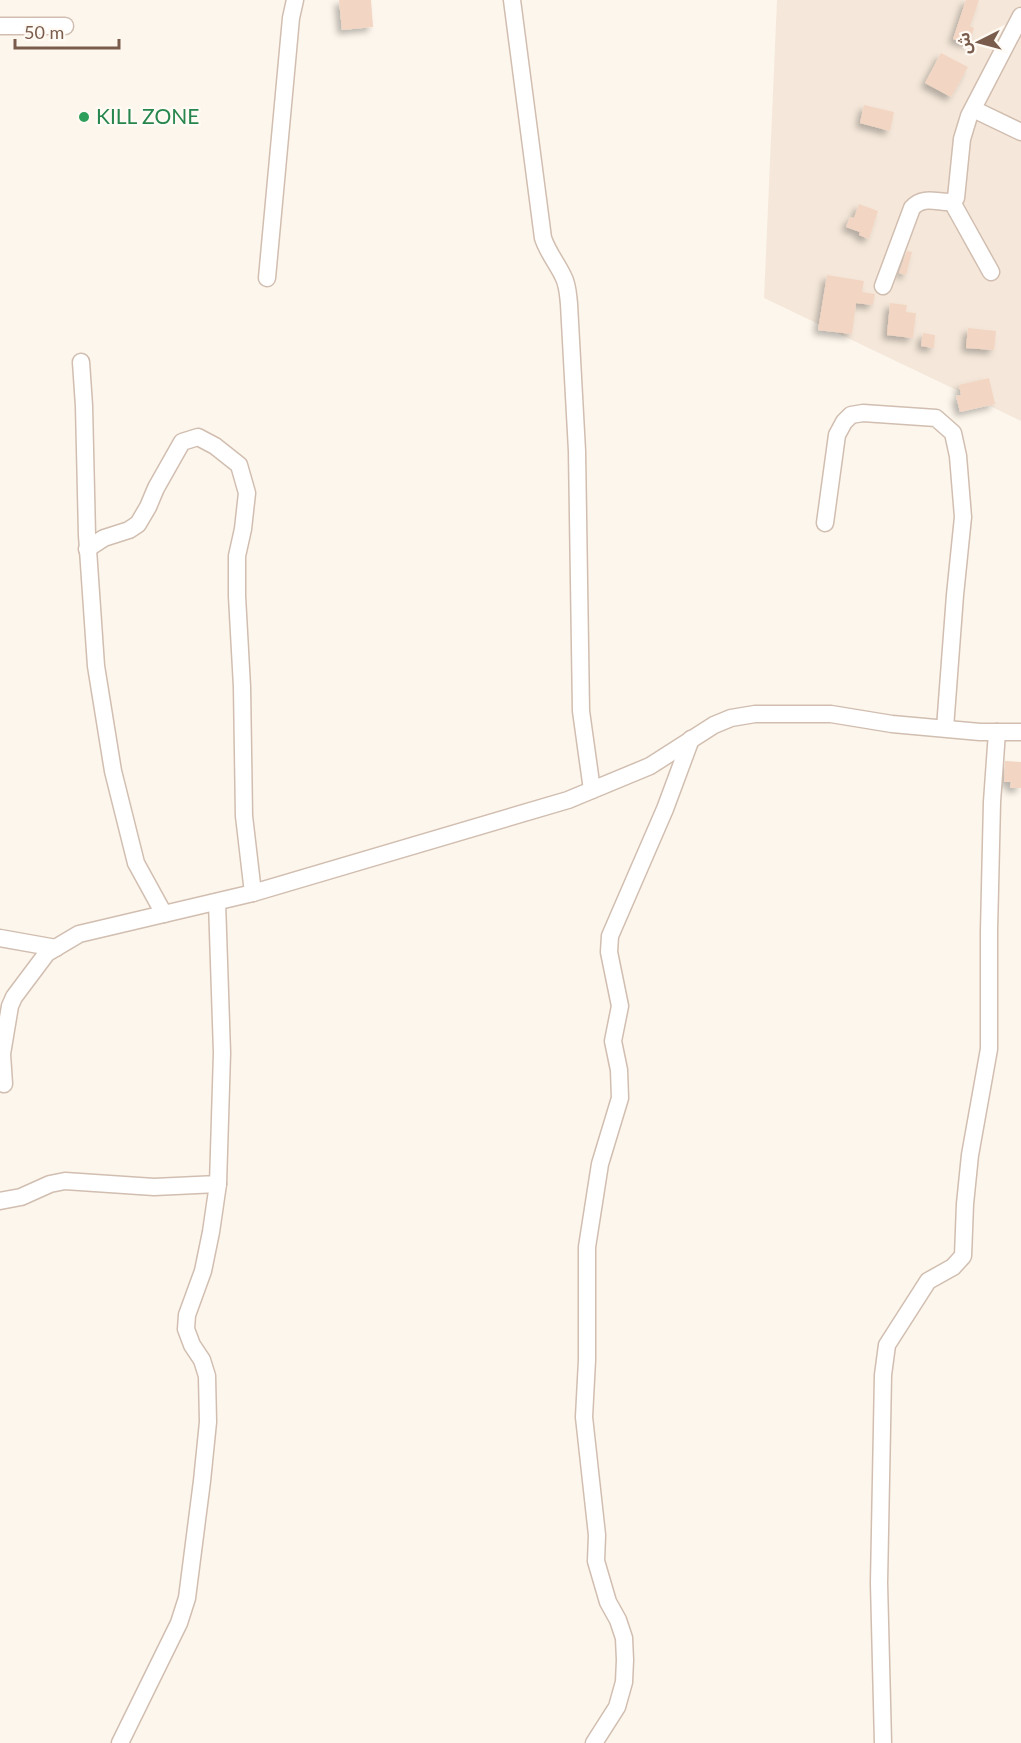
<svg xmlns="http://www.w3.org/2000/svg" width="1021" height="1743" font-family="Lato,'Noto Sans Arabic',sans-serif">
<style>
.residential{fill:#f5e8da}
.building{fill:#f3d5c3;filter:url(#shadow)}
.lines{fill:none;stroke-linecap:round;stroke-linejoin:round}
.minor-casing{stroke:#d1beb0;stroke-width:19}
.minor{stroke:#fff;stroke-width:16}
.leisure-dot{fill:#2e9e5b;stroke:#fffaf3;stroke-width:2}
.labels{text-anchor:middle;stroke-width:5;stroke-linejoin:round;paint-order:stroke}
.leisure-label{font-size:21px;fill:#27864d;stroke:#fffaf3;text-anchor:start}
</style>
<defs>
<filter id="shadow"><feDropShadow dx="-4.5" dy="4.5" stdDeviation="3" flood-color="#0004"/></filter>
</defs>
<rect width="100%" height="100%" fill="#fdf6ec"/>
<path class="residential" d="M777,0H1021V421L764,298Z"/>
<g class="building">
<path d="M339,0H371L373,27L342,30Z"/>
<path d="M966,0H979L970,26L974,28L969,44L953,39Z"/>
<path d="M941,53L968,67L951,97L925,83Z"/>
<path d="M864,105L894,112L890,131L860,123Z"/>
<path d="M859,204L878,211L869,239L859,235L860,232L846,227L850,217L854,218Z"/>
<path d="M907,251L912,252L906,275L899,273Z"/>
<path d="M827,275L864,281L862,292L875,294L873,305L856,303L852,334L818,330Z"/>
<path d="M890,303L907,305L906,312L916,313L913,338L887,335Z"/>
<path d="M968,328L996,331L994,350L966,348Z"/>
<path d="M923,333L935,335L934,348L921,346Z"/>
<path d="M989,378L995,404L960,412L956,396L961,395L959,385Z"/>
<path d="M1005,761L1021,762V788H1010L1011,782H1004Z"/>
</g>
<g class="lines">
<defs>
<g id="minor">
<path d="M512,0L543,238C548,253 557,263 563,276C568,285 568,295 569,304L577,451L581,711L592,790"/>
<path d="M0,26H65"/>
<path d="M973,109L1021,132"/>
<path d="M952,202L991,272"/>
<path d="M267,278L291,18L295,0"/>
<path d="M883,286L912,208C923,195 938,203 952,202L956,198L962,139L969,116L1021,16"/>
<path d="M81,362L84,406L87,535L96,666L113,771L136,863L164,914"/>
<path d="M825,523L837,435L844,422L851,415L863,413L936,418L953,433L958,456L963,517L955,595L945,728"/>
<path d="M87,549L104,538L129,530L138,524L148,507L156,488L182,442L198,437L215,446L239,465L247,493L243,529L237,556V596L242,687L244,816L253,893"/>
<path d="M0,938L56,948"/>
<path d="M4,1084L2,1054L10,1006L14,997L47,953L79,934L253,893L568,800L650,766L714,725L731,718L755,714H831L892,724L980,732H1021"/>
<path d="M0,1201L21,1197L50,1184L65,1181L154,1187L218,1184L222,1053L217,902"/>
<path d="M120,1743L179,1623L187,1598L202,1481L208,1422L207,1376L202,1360L192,1345L186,1329L187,1315L203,1271L211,1232L218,1184"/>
<path d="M594,1743L617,1707L624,1682L625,1660L624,1638L618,1620L608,1602L596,1561L597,1535L584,1417L587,1360V1247L600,1164L620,1098L619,1070L613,1041L620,1006L609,952L610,936L665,809L691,739"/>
<path d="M883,1743L879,1583L883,1375L887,1345L928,1281L953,1267L963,1256L965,1204L970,1155L989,1049V931L992,802L997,732"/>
</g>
</defs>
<use href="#minor" class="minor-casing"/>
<use href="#minor" class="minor"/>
</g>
<circle class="leisure-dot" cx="84" cy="117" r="6"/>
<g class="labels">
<g class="leisure-label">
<text x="96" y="124">KILL ZONE</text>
</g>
</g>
<g transform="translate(979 42) rotate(264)" stroke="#fffaf3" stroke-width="4.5" paint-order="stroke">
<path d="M0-4.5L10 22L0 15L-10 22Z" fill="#7a5c4d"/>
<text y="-9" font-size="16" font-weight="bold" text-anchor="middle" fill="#7a5c4d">ش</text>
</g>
<path d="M15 39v9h104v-9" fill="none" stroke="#7a5c4d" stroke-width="3"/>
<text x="24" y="39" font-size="18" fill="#7a5c4d" stroke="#fffaf3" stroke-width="4.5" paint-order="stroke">50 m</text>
</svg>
